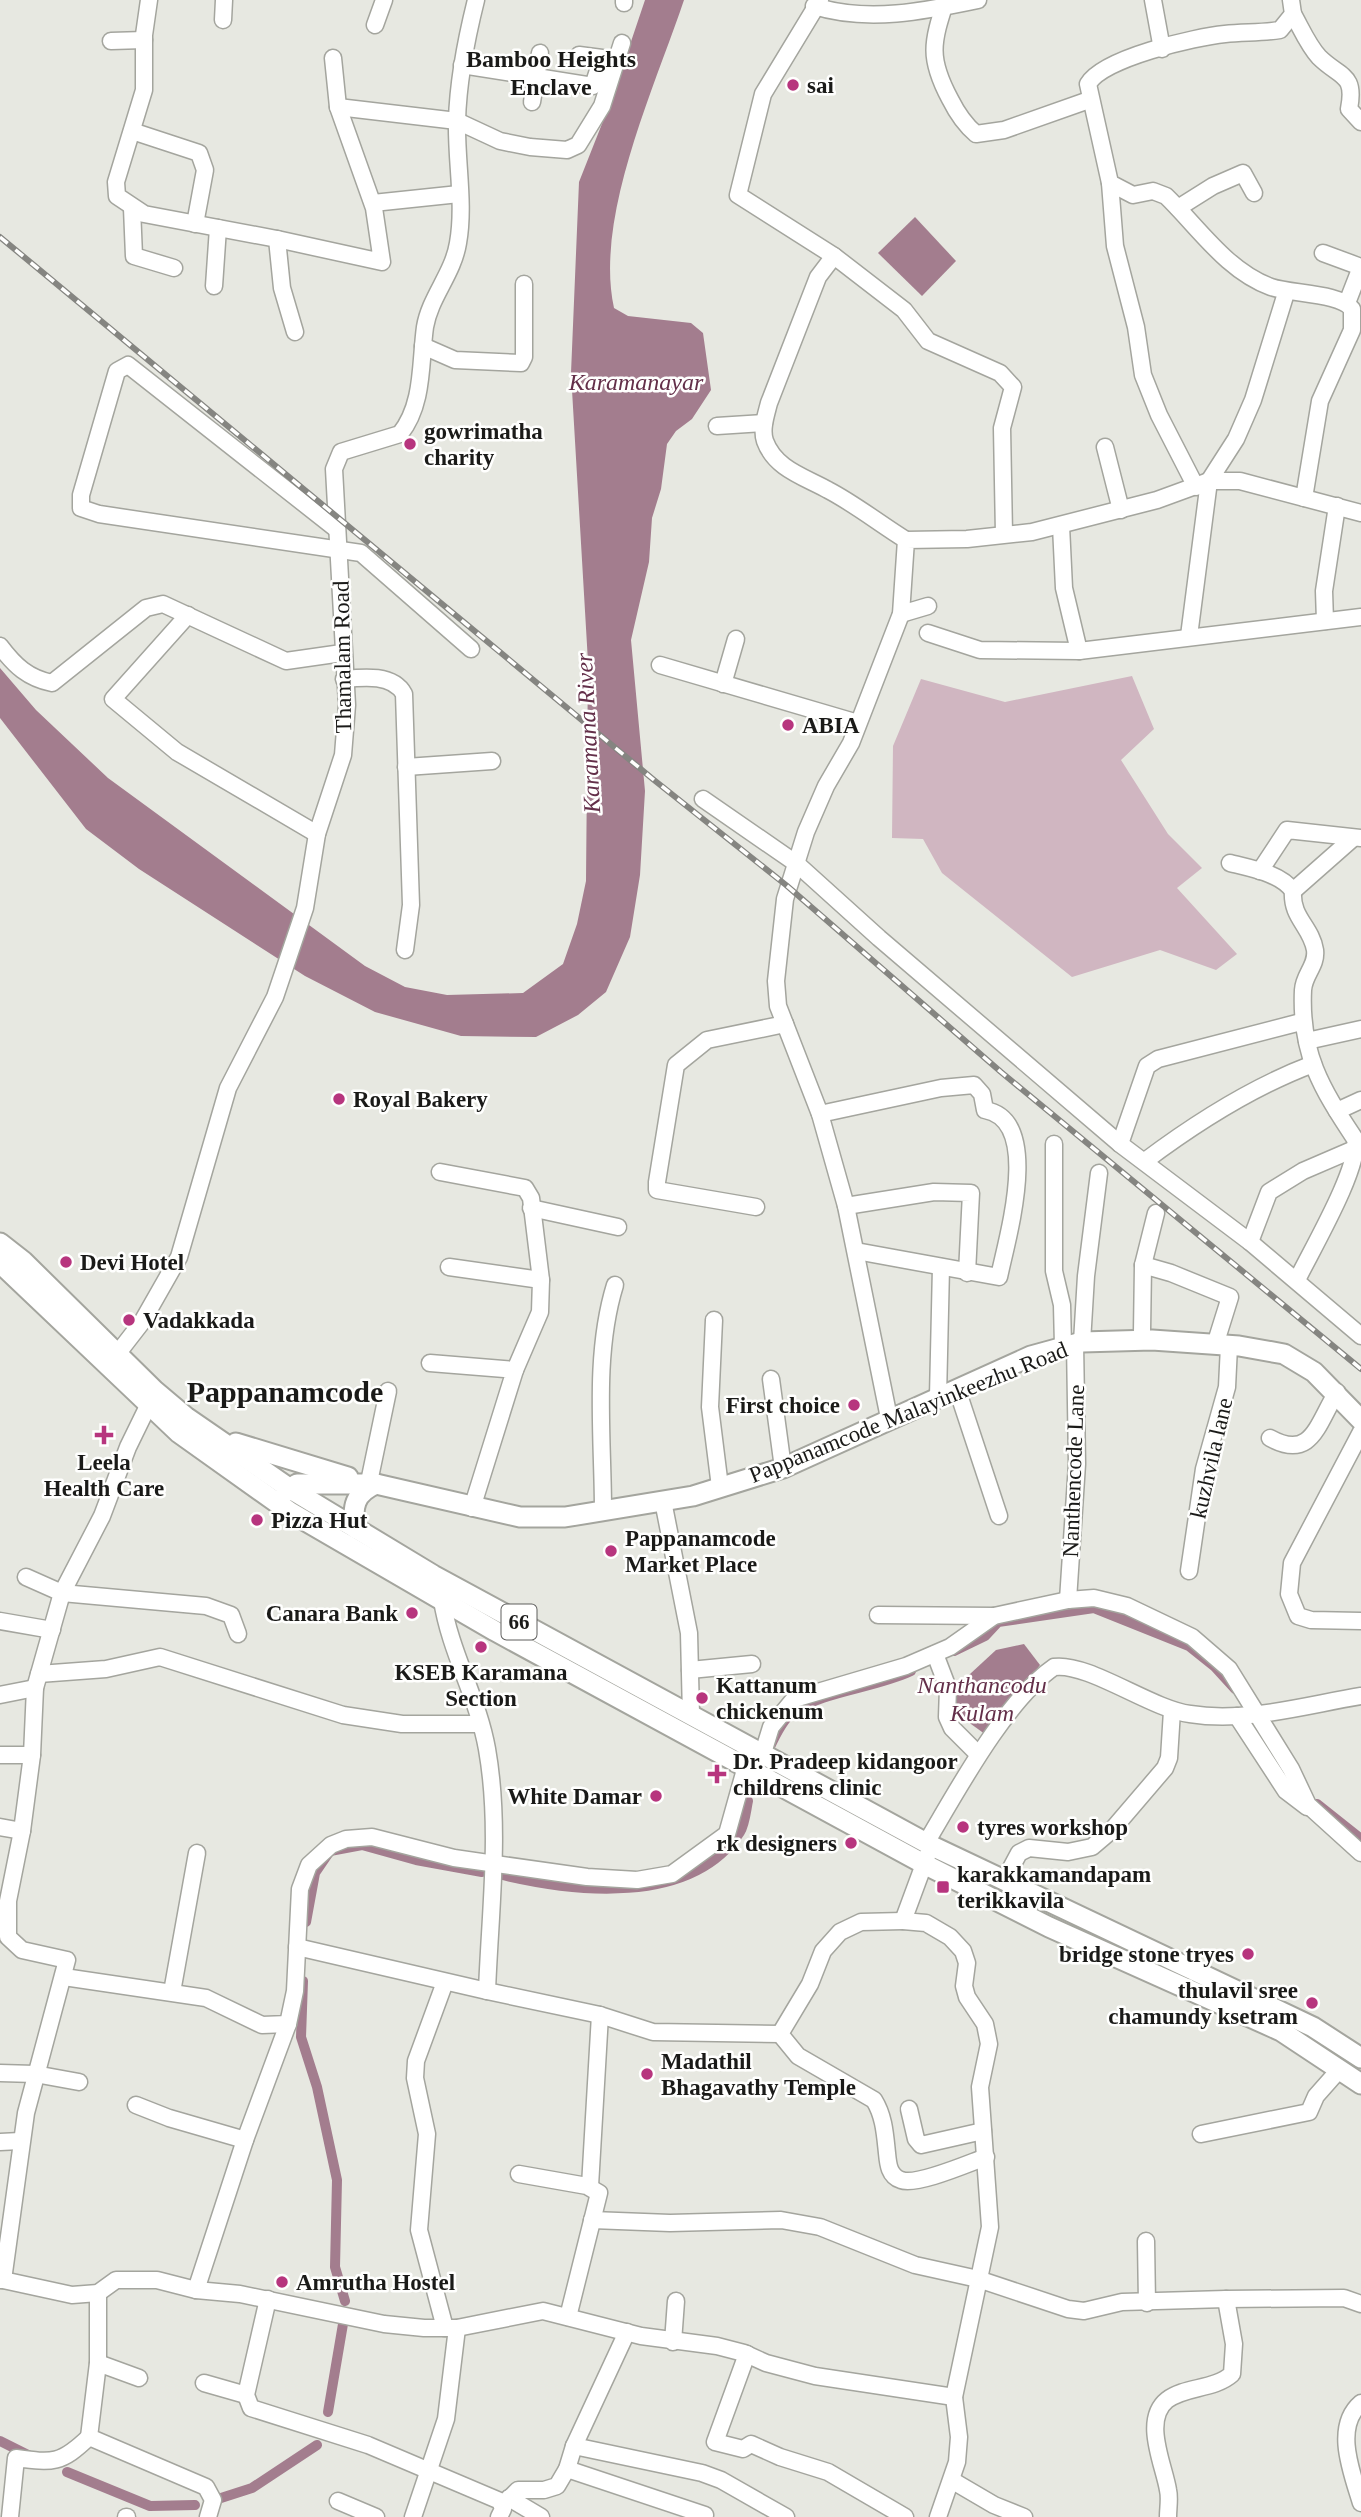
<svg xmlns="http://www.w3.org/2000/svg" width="1361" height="2517" font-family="Georgia,serif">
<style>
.green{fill:#d0b6c1}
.water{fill:#a37d8e}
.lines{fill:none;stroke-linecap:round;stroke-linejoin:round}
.canal{stroke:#a37d8e;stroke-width:10}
.minor-casing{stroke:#a4a59e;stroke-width:19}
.major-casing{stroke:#a4a59e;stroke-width:23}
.minor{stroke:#fff;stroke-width:16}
.major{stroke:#fff;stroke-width:19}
.rail-casing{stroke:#858581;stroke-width:6}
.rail{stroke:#fffffe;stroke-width:3.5;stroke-dasharray:10;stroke-linecap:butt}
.poi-dot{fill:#b7357e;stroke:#fffffe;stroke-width:2.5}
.labels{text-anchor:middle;stroke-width:5;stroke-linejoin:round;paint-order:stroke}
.shield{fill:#fffffe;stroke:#5f5f5d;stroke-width:2}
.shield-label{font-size:21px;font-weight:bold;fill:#1a1a18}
.poi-label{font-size:23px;font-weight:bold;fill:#1a1a18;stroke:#fffffe;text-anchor:start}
.street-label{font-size:23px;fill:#1a1a18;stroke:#fffffe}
.neighbourhood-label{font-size:24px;font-weight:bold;fill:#1a1a18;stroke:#fffffe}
.water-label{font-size:24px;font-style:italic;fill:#632f49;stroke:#fffffe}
.district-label{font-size:30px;font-weight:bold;fill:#1a1a18;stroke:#fffffe}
</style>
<rect width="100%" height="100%" fill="#e7e8e1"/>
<path class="green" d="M1132,676L1154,729L1121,760L1168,834L1202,868L1177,888L1237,954L1216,970L1160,950L1072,977L942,873L923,839L892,838L893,746L921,679L1005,702Z"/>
<g class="water">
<path d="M645,0H684C655,87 594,217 614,308L628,316L691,323L703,333L711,390L692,419L676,431L667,444L661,489L652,518L649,562L631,640L645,791L640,875L630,937L606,992L578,1015L536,1037L461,1036L375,1012L305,976L139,869L86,829L0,718V668L36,710L108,778L365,966L405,987L447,995L523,993L563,964L577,924L586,881L588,662L571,373L579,182L611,101Z"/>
<path d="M915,217L956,261L922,296L878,253Z"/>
<path d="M1024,1644L1040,1665L989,1737L953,1711L957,1686L996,1650Z"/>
</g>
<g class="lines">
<g class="canal">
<path d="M954,1651L985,1636L998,1622L1094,1608L1189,1646L1214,1666L1235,1689"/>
<path d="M769,1749C774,1738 783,1719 793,1712C824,1691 875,1688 911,1671"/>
<path d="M1317,1804L1361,1839"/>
<path d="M498,1874C572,1892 691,1907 740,1832C745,1824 746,1810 748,1801"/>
<path d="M306,1922L315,1873L330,1851L362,1845L416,1860L482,1872"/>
<path d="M303,1981L301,2037L317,2087L337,2180L335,2267L345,2301"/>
<path d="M328,2412L343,2324"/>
<path d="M0,2441L32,2457"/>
<path d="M67,2472L150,2506L195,2505"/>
<path d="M221,2498L252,2488L317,2445"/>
</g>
<defs>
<g id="minor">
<path d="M149,0L144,35V90L116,182L117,196L144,214L277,239L282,288L295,332"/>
<path d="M624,0V3"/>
<path d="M820,0L763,94L738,195L834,256"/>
<path d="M946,0C932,43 928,58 950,99C957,113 964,124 976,134L1004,130L1089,100"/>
<path d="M1153,0L1162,49"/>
<path d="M1291,0L1293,14L1280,30C1262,33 1243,32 1225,34C1195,37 1103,58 1088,84L1110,183L1133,195L1153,191L1166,196C1199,228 1227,271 1271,287C1291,294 1341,293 1352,309V330L1320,401L1304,498"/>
<path d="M814,6C867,23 926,11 978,0"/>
<path d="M1293,14C1301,28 1308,45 1319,57C1340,78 1356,73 1349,109L1361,122"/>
<path d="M223,20L224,0"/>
<path d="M375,25L384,0"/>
<path d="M111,41L144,40"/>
<path d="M462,65L593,86L602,58L579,55"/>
<path d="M532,102L540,53"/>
<path d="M338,107L457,121L500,141L530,147L567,150L578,145L602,106L622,43"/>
<path d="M132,131L199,153L205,170L195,224"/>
<path d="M1110,183L1115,246L1136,327L1143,375L1159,415L1196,487"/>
<path d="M373,203L459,194"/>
<path d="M132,208L134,256L174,268"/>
<path d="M1178,208L1213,186L1243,173L1254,193"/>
<path d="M277,239L382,262L374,208L338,107L333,58"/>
<path d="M1323,253L1361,267"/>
<path d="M214,286L218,228"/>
<path d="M1347,303L1361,267"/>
<path d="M423,346L455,360L521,363L524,357V284"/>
<path d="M717,426L764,423"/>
<path d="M1105,447L1121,510"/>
<path d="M1061,526L1064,588L1079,651"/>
<path d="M335,528L128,365L117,371L81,495V508L99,514L361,553L471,649"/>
<path d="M906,540C880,524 855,504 828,490C805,477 775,469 765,441C761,429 766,415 769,403L818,277L834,256L904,310L928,341L1000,373L1013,387L1002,428L1004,534"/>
<path d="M901,614L928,606"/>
<path d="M188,615L113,699L177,752L317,834"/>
<path d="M1325,621L1324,591L1337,506"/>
<path d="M928,633L980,650L1079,651L1361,617"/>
<path d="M1189,636L1209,481L1236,439L1253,400L1286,293"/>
<path d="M0,646C15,666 28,678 52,683L146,608L163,604L286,661L342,653"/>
<path d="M660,665L858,723"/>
<path d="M344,679C364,677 393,674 404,694L411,905L405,950"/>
<path d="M723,684L736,639"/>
<path d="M406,767L492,761"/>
<path d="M703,799L797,864L879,938L1120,1144L1250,1242L1361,1336"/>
<path d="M1230,863C1249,868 1281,873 1293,891C1291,918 1311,926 1315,950C1317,966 1304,974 1303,990C1300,1053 1321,1088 1355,1139C1361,1166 1311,1251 1297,1280"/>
<path d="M1260,871L1287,830L1361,838"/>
<path d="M1293,891L1352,839"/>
<path d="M1307,1041L1361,1029"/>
<path d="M1337,1111L1361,1100"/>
<path d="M820,1114L941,1088L974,1085L982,1094L985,1110C1043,1120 1007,1238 999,1277L856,1251"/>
<path d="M1054,1144V1271L1062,1305L1063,1346"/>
<path d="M1120,1144L1147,1066L1158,1059L1301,1022"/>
<path d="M1145,1161C1197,1122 1252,1087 1313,1064"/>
<path d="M440,1172L525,1188L531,1198L541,1280"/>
<path d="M846,1206L934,1192L971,1193L967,1273"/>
<path d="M756,1207L657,1190V1182L676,1065L707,1040L785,1024"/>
<path d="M531,1208L618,1227"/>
<path d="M1250,1242L1269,1192L1303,1171L1361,1146"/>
<path d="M1143,1265L1171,1273L1230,1297L1215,1345"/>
<path d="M449,1267L541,1280L540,1312L515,1370"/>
<path d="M714,1320L710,1407L720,1487"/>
<path d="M1142,1332L1143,1265L1156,1213"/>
<path d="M1082,1342L1086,1276L1099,1173"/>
<path d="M111,1362L142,1322L179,1257L228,1088L275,997L305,908L317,834L343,755L347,705L334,469L341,452L400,434C424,404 420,363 425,327C430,297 453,274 458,243C465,204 456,161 457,121C458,80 466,40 476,0"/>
<path d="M430,1363L515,1370L472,1508"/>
<path d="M771,1379L783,1468"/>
<path d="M957,1389L999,1516"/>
<path d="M938,1397L941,1267"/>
<path d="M889,1418L846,1206L820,1114L778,1006L776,981L785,899L806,832L826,786L851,743L901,614L906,540L967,539L1032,532L1157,500L1209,481H1240L1361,513"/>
<path d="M1361,1432L1292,1563L1289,1594L1298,1616L1311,1620L1361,1621"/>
<path d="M1270,1438C1312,1461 1317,1424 1337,1392"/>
<path d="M369,1482L388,1391"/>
<path d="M663,1501L689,1633L691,1715"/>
<path d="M603,1511C603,1438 593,1356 615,1285"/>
<path d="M1189,1571L1204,1469L1227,1387L1229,1346"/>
<path d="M26,1577L62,1593L206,1606L231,1615L238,1634"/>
<path d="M442,1600C450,1652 478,1698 487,1749C501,1828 490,1911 487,1991L600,2015L653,2032L780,2034"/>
<path d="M1068,1600L1077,1464L1075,1343"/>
<path d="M878,1615L994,1616"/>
<path d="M0,1621L52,1630"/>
<path d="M935,1654L948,1688L947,1717L952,1728L978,1754"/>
<path d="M690,1670L752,1664"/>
<path d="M39,1674L106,1669L160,1657L343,1715L402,1724H480"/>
<path d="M0,1695L35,1688"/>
<path d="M1237,1716L1286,1791L1307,1807"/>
<path d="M763,1753L771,1727L794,1699L906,1666L950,1647L994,1616L1068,1600L1094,1598L1127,1606L1192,1637L1229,1669L1291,1769L1308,1805L1361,1853"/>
<path d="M0,1755H32"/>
<path d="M0,1827L22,1831"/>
<path d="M926,1843C957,1791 1005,1701 1054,1667C1088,1662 1151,1709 1190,1714C1246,1723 1306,1705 1361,1696"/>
<path d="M927,1856L903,1921L926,1923L950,1937L963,1951L967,1963L964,1986L967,1997L985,2024L989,2044L980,2087L990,2227L954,2397L959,2437L957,2462L938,2517"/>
<path d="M1004,1881L1019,1853L1029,1848L1068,1852L1092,1847L1112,1830L1165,1768L1169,1758L1172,1711"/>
<path d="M903,1921L861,1922L840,1932L823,1951L810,1984L780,2034L798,2056L874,2100C884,2116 885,2134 887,2153C888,2164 889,2176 901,2180C917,2186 969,2163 986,2157"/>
<path d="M297,1947L487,1991"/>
<path d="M64,1977L206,1998L262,2025L288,2024L295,1991L300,1889L309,1865L331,1845L346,1839L372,1837L454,1858L587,1877L637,1880L672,1874L727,1834L746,1766"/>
<path d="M445,1982L416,2061L415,2078L427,2134L419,2230L445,2328"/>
<path d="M172,1992L197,1853"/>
<path d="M0,2073L35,2074L79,2082"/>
<path d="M136,2105L169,2118L245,2140"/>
<path d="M909,2109L916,2139L921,2145L983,2131"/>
<path d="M1201,2134L1309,2112L1316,2096L1339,2070"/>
<path d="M0,2142L20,2141"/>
<path d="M519,2174L587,2186L599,2193L568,2317"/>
<path d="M590,2186L600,2015"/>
<path d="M592,2220L670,2223L781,2220L820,2227L915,2265L978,2279L1068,2309L1084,2311L1122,2302L1226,2299L1234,2344L1232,2374C1214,2390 1185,2386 1167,2400C1142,2420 1164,2465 1168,2490C1170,2498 1168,2508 1168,2517"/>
<path d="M1146,2241L1147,2303"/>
<path d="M0,2280H3L26,2113L67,1960L22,1950L8,1937V1901L22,1831L32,1755L35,1688L62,1593L102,1516L128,1447L148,1406"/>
<path d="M3,2280L72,2295L98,2293L116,2280H157L196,2290L240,2294L384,2324L424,2328H457L543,2311L641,2336L717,2346L744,2353L766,2363L815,2376L954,2397"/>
<path d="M196,2290L245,2140L288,2024"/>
<path d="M98,2293V2363L89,2437L206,2487L213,2500L208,2517"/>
<path d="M268,2299L246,2395L251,2408L368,2445L500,2501L503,2509L499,2517"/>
<path d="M1226,2299L1344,2298L1361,2304"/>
<path d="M673,2342L676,2301"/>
<path d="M747,2354L715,2442L743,2449L751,2444L780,2457L828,2472L905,2517"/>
<path d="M98,2363L139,2378"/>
<path d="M204,2383L246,2395"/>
<path d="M1361,2403C1333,2427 1352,2473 1361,2503"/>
<path d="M574,2446L702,2473L721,2480L786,2517"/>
<path d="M567,2469L705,2515"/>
<path d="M953,2481L994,2505L1024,2517"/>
<path d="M509,2498L541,2517"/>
<path d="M338,2501L376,2517"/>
<path d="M503,2505L518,2490H544L557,2486L567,2469L574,2446L627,2332"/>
<path d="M10,2517L16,2458C53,2463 61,2464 89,2437"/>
<path d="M126,2517H127"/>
<path d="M413,2517L446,2419L457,2328"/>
</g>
<g id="major">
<path d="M0,1243L23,1261L154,1390L186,1417L289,1488L433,1575L932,1846L1313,2027L1361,2058"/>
<path d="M0,1263L179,1433L290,1512L495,1631L924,1864L1049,1927L1281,2031L1361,2084"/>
<path d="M236,1443L348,1477"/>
<path d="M286,1492L297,1484H376L520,1517H565L693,1496L783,1468L1031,1356L1082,1342L1152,1340L1239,1346L1284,1354L1314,1372L1361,1420"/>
<path d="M356,1529C351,1507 355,1493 376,1484"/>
</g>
</defs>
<use href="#minor" class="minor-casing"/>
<use href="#major" class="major-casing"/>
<use href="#minor" class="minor"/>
<use href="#major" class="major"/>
<defs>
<path id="rail" d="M0,237L654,780L786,885L1001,1072L1361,1369"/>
</defs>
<use href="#rail" class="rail-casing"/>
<use href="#rail" class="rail"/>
</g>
<g class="poi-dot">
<circle cx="793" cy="85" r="7"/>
<circle cx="410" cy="444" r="7"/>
<circle cx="788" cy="725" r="7"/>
<circle cx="339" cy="1099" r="7"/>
<circle cx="66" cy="1262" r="7"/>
<circle cx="129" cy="1320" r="7"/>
<circle cx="854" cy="1405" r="7"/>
<path d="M100.5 1424.5h7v7h7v7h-7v7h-7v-7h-7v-7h7z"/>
<circle cx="257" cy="1520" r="7"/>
<circle cx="611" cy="1551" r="7"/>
<circle cx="412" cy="1613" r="7"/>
<circle cx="481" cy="1647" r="7"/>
<circle cx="702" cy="1698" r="7"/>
<path d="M713.5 1763.5h7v7h7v7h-7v7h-7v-7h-7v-7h7z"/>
<circle cx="656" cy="1796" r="7"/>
<circle cx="963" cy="1827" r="7"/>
<circle cx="851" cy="1843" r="7"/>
<rect x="936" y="1880" width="14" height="14" rx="3.5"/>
<circle cx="1248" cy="1954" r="7"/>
<circle cx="1312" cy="2003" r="7"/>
<circle cx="647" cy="2074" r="7"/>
<circle cx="282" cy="2282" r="7"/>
</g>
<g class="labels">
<rect class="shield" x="501.5" y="1604.5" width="35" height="35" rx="5"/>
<g class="shield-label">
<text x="519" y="1629">66</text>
</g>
<g class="poi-label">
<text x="807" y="93">sai</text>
<text x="424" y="439">gowrimatha<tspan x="424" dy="26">charity</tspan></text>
<text x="802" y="733">ABIA</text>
<text x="353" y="1107">Royal Bakery</text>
<text x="80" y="1270">Devi Hotel</text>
<text x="143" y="1328">Vadakkada</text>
<text x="840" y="1413" text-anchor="end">First choice</text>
<text x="104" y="1470" text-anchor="middle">Leela<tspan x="104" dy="26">Health Care</tspan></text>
<text x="271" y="1528">Pizza Hut</text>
<text x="625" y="1546">Pappanamcode<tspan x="625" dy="26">Market Place</tspan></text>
<text x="398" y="1621" text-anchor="end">Canara Bank</text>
<text x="481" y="1680" text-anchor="middle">KSEB Karamana<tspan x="481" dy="26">Section</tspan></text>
<text x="716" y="1693">Kattanum<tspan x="716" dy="26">chickenum</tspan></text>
<text x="733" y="1769">Dr. Pradeep kidangoor<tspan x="733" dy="26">childrens clinic</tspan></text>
<text x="642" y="1804" text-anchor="end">White Damar</text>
<text x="977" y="1835">tyres workshop</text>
<text x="837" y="1851" text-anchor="end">rk designers</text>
<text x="957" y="1882">karakkamandapam<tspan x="957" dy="26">terikkavila</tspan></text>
<text x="1234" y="1962" text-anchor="end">bridge stone tryes</text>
<text x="1298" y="1998" text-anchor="end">thulavil sree<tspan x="1298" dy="26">chamundy ksetram</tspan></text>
<text x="661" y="2069">Madathil<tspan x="661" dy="26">Bhagavathy Temple</tspan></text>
<text x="296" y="2290">Amrutha Hostel</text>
</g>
<g class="street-label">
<text transform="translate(342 657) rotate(-91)" y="8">Thamalam Road</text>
<text transform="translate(908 1412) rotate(-22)" y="8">Pappanamcode Malayinkeezhu Road</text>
<text transform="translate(1211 1458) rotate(-77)" y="8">kuzhvila lane</text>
<text transform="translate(1073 1471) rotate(-88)" y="8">Nanthencode Lane</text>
</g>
<g class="neighbourhood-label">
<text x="551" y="67">Bamboo Heights<tspan x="551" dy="28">Enclave</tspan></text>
</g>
<g class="water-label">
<text x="636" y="390">Karamanayar</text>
<text transform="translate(588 733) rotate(-93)" y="8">Karamana River</text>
<text x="982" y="1693">Nanthancodu<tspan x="982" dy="28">Kulam</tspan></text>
</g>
<g class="district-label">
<text x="285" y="1402">Pappanamcode</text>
</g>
</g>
</svg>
